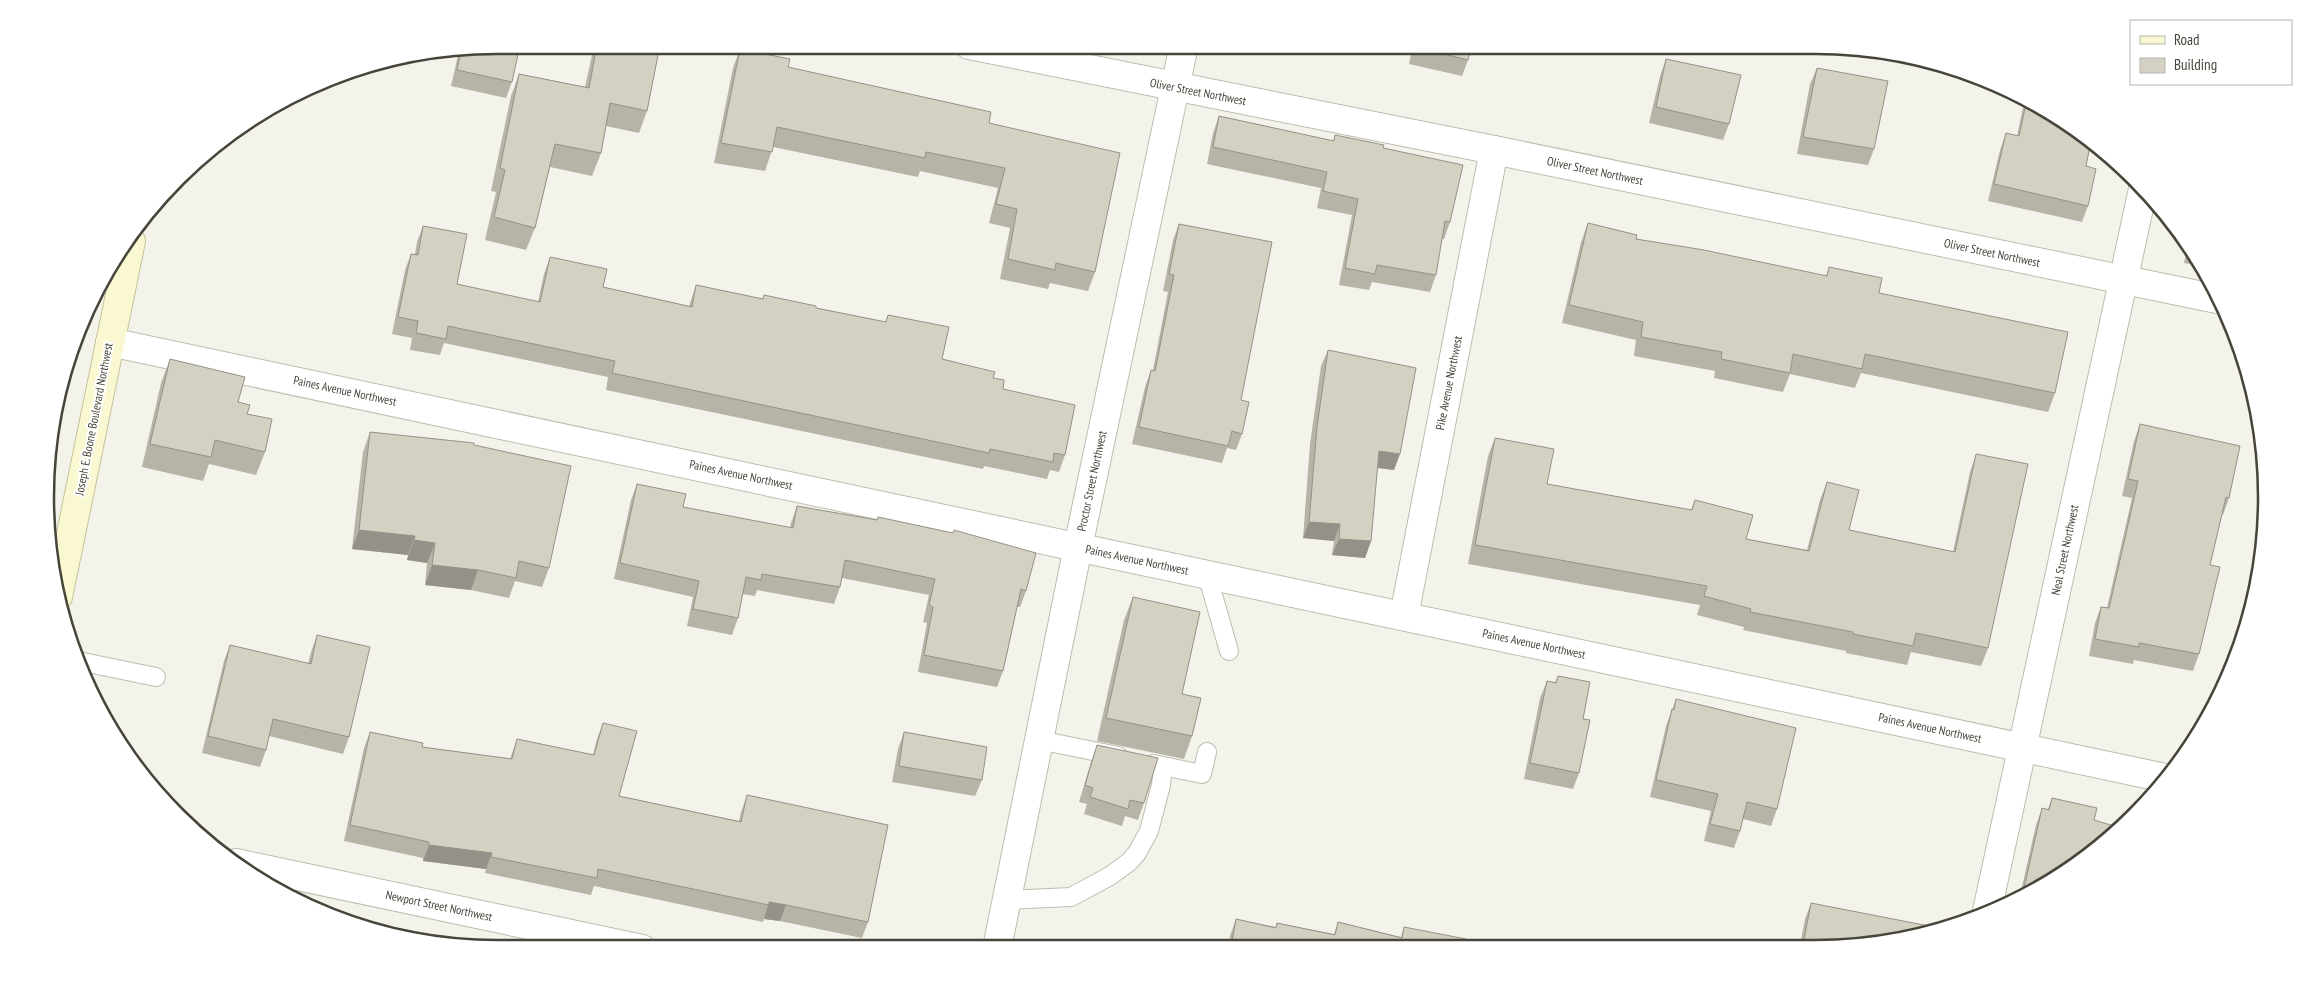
<svg xmlns="http://www.w3.org/2000/svg" width="2312" height="994" font-family="'PT Sans Narrow',sans-serif">
<style>
.lines{fill:none;stroke-linecap:round;stroke-linejoin:round}
.service-casing{stroke:#bebdaf;stroke-width:20}
.minor-casing{stroke:#bebdaf;stroke-width:30}
.secondary-casing{stroke:#c5c39a;stroke-width:30}
.service{stroke:#fff;stroke-width:18}
.minor{stroke:#fff;stroke-width:28}
.secondary{stroke:#f9f8d1;stroke-width:28}
.wall{fill:#b6b4a7}
.shaded-wall{fill:#949288}
.building{fill:#d4d1c2;stroke:#949288}
.labels{text-anchor:middle;stroke-width:4;stroke-linejoin:round;paint-order:stroke}
.street-label{font-size:12px;fill:#47453a;stroke:#fff}
.rim{fill:none;stroke:#47453a;stroke-width:2.5}
</style>
<rect width="100%" height="100%" fill="#f4f3eb"/>
<g class="lines">
<defs>
<g id="service">
<path d="M1207,574L1229,651"/>
<path d="M78,661L156,677"/>
<path d="M1039,740L1118,756"/>
<path d="M1153,764L1202,774L1207,752"/>
<path d="M1006,900L1071,897L1110,876L1129,862L1137,853L1149,831L1161,785L1163,766"/>
</g>
<g id="minor">
<path d="M969,45L1494,150L2222,300"/>
<path d="M110,342L2165,778"/>
<path d="M1404,616L1494,150"/>
<path d="M236,863L642,949"/>
<path d="M1987,911L2143,189"/>
<path d="M997,948L1078,547L1184,45"/>
</g>
<path id="secondary" d="M58,597L131,241"/>
</defs>
<use href="#service" class="service-casing"/>
<use href="#minor" class="minor-casing"/>
<use href="#secondary" class="secondary-casing"/>
<use href="#service" class="service"/>
<use href="#minor" class="minor"/>
<use href="#secondary" class="secondary"/>
</g>
<g class="wall">
<path d="M497,45L512,82L506,98L451,86L459,51Z"/>
<path d="M595,45H660L647,111L639,133L606,126L601,153L592,176L550,167L535,228L526,250L485,240L496,192L491,191L511,96L519,74L585,87L592,55Z"/>
<path d="M1413,45H1472L1468,60L1462,76L1409,64Z"/>
<path d="M740,49L788,67L989,123L1095,272L1088,291L1050,283L1048,289L1000,279L1010,228L989,223L998,188L920,171L918,177L773,147L765,171L714,163L733,68Z"/>
<path d="M1666,59L1729,124L1723,140L1649,123L1660,76Z"/>
<path d="M1817,68L1874,149L1868,165L1797,154L1810,84Z"/>
<path d="M2025,98L2041,106L2086,166L2088,206L2082,222L1988,201L2000,150L2006,133L2017,136Z"/>
<path d="M1219,116L1333,141L1335,135L1383,148L1450,222L1444,239H1442L1436,275L1430,292L1372,282L1369,290L1339,285L1352,215L1317,208L1321,188L1207,164L1213,133Z"/>
<path d="M1588,223L1636,239L1826,276L1829,267L1879,293L2055,393L2048,412L1861,373L1855,388L1790,374L1783,392L1714,378L1715,371L1634,356L1636,340L1562,323L1581,242Z"/>
<path d="M1179,224L1241,400L1242,434L1236,450L1227,448L1222,463L1132,444L1145,387L1151,370H1153L1168,292L1163,291L1173,240Z"/>
<path d="M423,226L457,284L538,302L544,274L550,257L603,287L689,306L696,285L762,299L764,295L816,308L886,322L888,315L942,359L993,378L1065,455L1059,472L1050,470L1047,479L984,466L983,469L606,390L608,377L444,343L440,355L410,350L412,338L392,334L405,270L411,254H415L417,242Z"/>
<path d="M2188,245L2201,266L2184,263Z"/>
<path d="M1328,350L1394,470L1377,468L1371,541L1365,558L1332,555L1334,541L1303,538L1310,444L1321,366Z"/>
<path d="M170,359L238,402L247,414L265,452L256,475L209,464L203,481L142,467L161,383Z"/>
<path d="M2140,424L2229,498L2223,515L2222,514L2210,565L2199,654L2193,671L2134,660L2133,664L2089,656L2095,623L2101,607L2107,608L2132,498L2122,496L2134,441Z"/>
<path d="M370,432L474,445L549,568L542,587L515,581L509,598L471,590L425,585L427,563L407,560L408,555L352,549L363,452Z"/>
<path d="M1495,438L1547,484L1691,510L1695,500L1746,539L1807,550L1820,500L1827,482L1849,530L1953,552L1970,472L1976,454L1988,648L1981,666L1911,652L1907,665L1846,653V651L1743,630L1744,627L1697,615L1700,605L1468,564L1488,456Z"/>
<path d="M637,484L683,507L790,528L791,523L797,506L877,520L878,517L1026,591L1020,607H1017L1003,671L997,687L918,672L927,623L923,622L929,595L842,578L840,587L834,604L757,590L755,596L742,594L738,618L732,635L687,626L693,597L614,579L631,500Z"/>
<path d="M1133,597L1182,694L1192,736L1184,759L1097,741L1124,620Z"/>
<path d="M317,635L349,737L343,754L269,736L266,750L260,767L202,753L224,661L230,645L308,664L311,652Z"/>
<path d="M1558,676L1583,719L1579,773L1573,789L1524,779L1540,698L1547,681L1555,683Z"/>
<path d="M1676,699L1777,809L1771,826L1743,819L1740,831L1734,848L1704,841L1711,811L1650,797L1666,726Z"/>
<path d="M603,723L619,796L739,821L741,812L747,795L868,922L862,938L780,921L764,919L763,922L594,886L591,895L485,873L486,869L423,861V858L344,841L364,748L370,732L422,747L510,759L517,739L593,755L597,739Z"/>
<path d="M904,732L982,780L975,796L892,782L898,749Z"/>
<path d="M1097,745L1144,803L1138,820L1125,816L1122,826L1084,814L1087,804L1079,802L1091,762Z"/>
<path d="M2052,798L2094,820L2113,837L2019,900L2036,825L2042,808L2048,809Z"/>
<path d="M1811,903L1874,945H1800L1805,919Z"/>
<path d="M1236,919L1276,927L1277,923L1334,934L1338,922L1401,937L1404,927L1465,945L1473,946L1228,947L1230,936Z"/>
</g>
<g class="shaded-wall">
<path d="M1379,451L1400,454L1394,470L1372,467Z"/>
<path d="M1309,522L1340,524L1334,541L1303,538Z"/>
<path d="M359,530L415,536L408,555L352,549Z"/>
<path d="M1339,539L1371,541L1365,558L1332,555Z"/>
<path d="M414,540L435,543L427,563L407,560Z"/>
<path d="M432,565L478,570L471,590L425,585Z"/>
<path d="M429,845L492,853L486,869L423,861Z"/>
<path d="M769,902L786,905L780,921L764,919Z"/>
</g>
<g class="building">
<path d="M497,45H520L512,82L457,70L461,51Z"/>
<path d="M597,45H660L647,111L610,103L601,153L555,144L535,228L494,217L505,170L500,168L519,74L589,88Z"/>
<path d="M1415,45H1472L1468,60L1415,47Z"/>
<path d="M740,49L790,59L788,67L991,112L989,123L1120,153L1095,272L1056,263L1055,270L1008,259L1017,209L996,204L1005,168L926,152L925,158L777,127L772,152L721,143Z"/>
<path d="M1666,59L1741,75L1729,124L1656,107Z"/>
<path d="M1817,68L1888,81L1874,149L1803,137Z"/>
<path d="M2027,99L2041,106L2091,141L2086,166L2096,169L2088,206L1994,184L2006,133L2019,136Z"/>
<path d="M1219,116L1334,141L1335,135L1384,145L1383,148L1463,165L1450,222L1445,221L1436,275L1377,265L1375,274L1345,268L1358,199L1323,191L1327,172L1213,147Z"/>
<path d="M1588,223L1637,235L1636,239L1704,250L1827,276L1829,267L1882,278L1879,293L2068,332L2055,393L1865,354L1862,369L1793,354L1790,373L1721,359L1722,352L1641,337L1643,322L1569,305Z"/>
<path d="M1179,224L1272,242L1241,400L1249,402L1242,434L1232,431L1228,446L1139,427L1151,370L1155,371L1174,275L1169,274Z"/>
<path d="M423,226L467,234L457,284L540,302L550,257L607,269L603,287L692,307L696,285L763,299L764,295L816,306V308L886,322L888,315L949,327L942,359L995,372L993,378L1004,380L1003,389L1075,405L1065,455L1054,453L1053,462L990,449L989,453L612,373L615,361L448,326L446,339L416,333L418,321L398,317L411,254L418,255Z"/>
<path d="M1328,350L1416,368L1400,454L1379,451L1371,541L1339,539L1340,524L1309,522L1317,427Z"/>
<path d="M170,359L245,377L238,402L250,405L247,414L272,419L265,452L215,440L211,457L150,444Z"/>
<path d="M2140,424L2240,446L2229,498L2226,497L2210,565L2220,567L2199,654L2139,643V647L2095,639L2101,607L2109,608L2138,481L2128,479Z"/>
<path d="M370,432L474,443V445L571,466L549,568L519,561L516,578L478,570L432,565L435,543L414,540L415,536L359,530Z"/>
<path d="M1495,438L1554,449L1547,484L1692,510L1695,500L1753,515L1746,539L1809,551L1827,482L1859,490L1849,530L1955,552L1976,454L2028,464L1988,648L1916,633L1913,646L1853,634V632L1750,612L1751,609L1704,596L1707,586L1475,545Z"/>
<path d="M637,484L686,494L683,507L793,528L797,506L877,520L878,517L953,533L954,530L1036,553L1026,591L1021,589L1003,671L924,655L933,607L929,605L935,579L845,560L840,587L762,574L761,580L746,577L738,618L693,609L699,581L620,563Z"/>
<path d="M1133,597L1200,612L1182,694L1201,698L1192,736L1106,718Z"/>
<path d="M317,635L370,647L349,737L273,719L266,750L208,736L230,645L311,664Z"/>
<path d="M1558,676L1590,682L1583,719L1590,720L1579,773L1530,763L1547,681L1556,683Z"/>
<path d="M1676,699L1796,728L1777,809L1747,802L1740,831L1710,824L1718,794L1656,780L1672,709L1674,710Z"/>
<path d="M603,723L637,731L619,796L741,822L747,795L888,825L868,922L786,905L769,902V905L598,869L597,878L491,857L492,853L429,845V842L350,825L370,732L423,743L422,747L512,759L517,739L594,755Z"/>
<path d="M904,732L987,747L982,780L899,766Z"/>
<path d="M1097,745L1158,758L1144,803L1130,800L1128,809L1090,797L1093,788L1085,785Z"/>
<path d="M2052,798L2097,808L2094,820L2121,828L2113,837L2022,897L2042,808L2049,810Z"/>
<path d="M1811,903L1934,927L1874,945H1803Z"/>
<path d="M1236,919L1276,928L1277,923L1335,935L1338,922L1402,938L1404,927L1466,939L1465,945L1473,946L1231,947Z"/>
<path d="M396,928L443,937L442,940L395,932Z"/>
</g>
<g class="labels">
<g class="street-label">
<text transform="translate(1198 92) rotate(11)" y="4">Oliver Street Northwest</text>
<text transform="translate(1595 171) rotate(12)" y="4">Oliver Street Northwest</text>
<text transform="translate(1992 253) rotate(12)" y="4">Oliver Street Northwest</text>
<text transform="translate(1449 383) rotate(-79)" y="4">Pike Avenue Northwest</text>
<text transform="translate(345 391) rotate(12)" y="4">Paines Avenue Northwest</text>
<text transform="translate(94 419) rotate(-79)" y="4">Joseph E. Boone Boulevard Northwest</text>
<text transform="translate(741 475) rotate(12)" y="4">Paines Avenue Northwest</text>
<text transform="translate(1092 481) rotate(-78)" y="4">Proctor Street Northwest</text>
<text transform="translate(2065 550) rotate(-78)" y="4">Neal Street Northwest</text>
<text transform="translate(1137 560) rotate(12)" y="4">Paines Avenue Northwest</text>
<text transform="translate(1534 644) rotate(12)" y="4">Paines Avenue Northwest</text>
<text transform="translate(1930 728) rotate(12)" y="4">Paines Avenue Northwest</text>
<text transform="translate(439 906) rotate(12)" y="4">Newport Street Northwest</text>
</g>
</g>
<path d="M0 0H2312V994H0ZM497 54H1815A443 443 0 0 1 2258 497V497A443 443 0 0 1 1815 940H497A443 443 0 0 1 54 497V497A443 443 0 0 1 497 54Z" fill="#fff" fill-rule="evenodd"/>
<path class="rim" d="M497 54H1815A443 443 0 0 1 2258 497V497A443 443 0 0 1 1815 940H497A443 443 0 0 1 54 497V497A443 443 0 0 1 497 54Z"/>
<rect x="2130" y="20" width="162" height="65" fill="#ffffff" stroke="#b5b5b0"/>
<rect x="2140" y="36" width="25" height="8" fill="#f9f8d1" stroke="#b5b5b0"/>
<text x="2174" y="45" font-size="15" fill="#47453a">Road</text>
<rect x="2140" y="58" width="25" height="15" fill="#d4d1c2" stroke="#b5b5b0"/>
<text x="2174" y="70" font-size="15" fill="#47453a">Building</text>
</svg>
